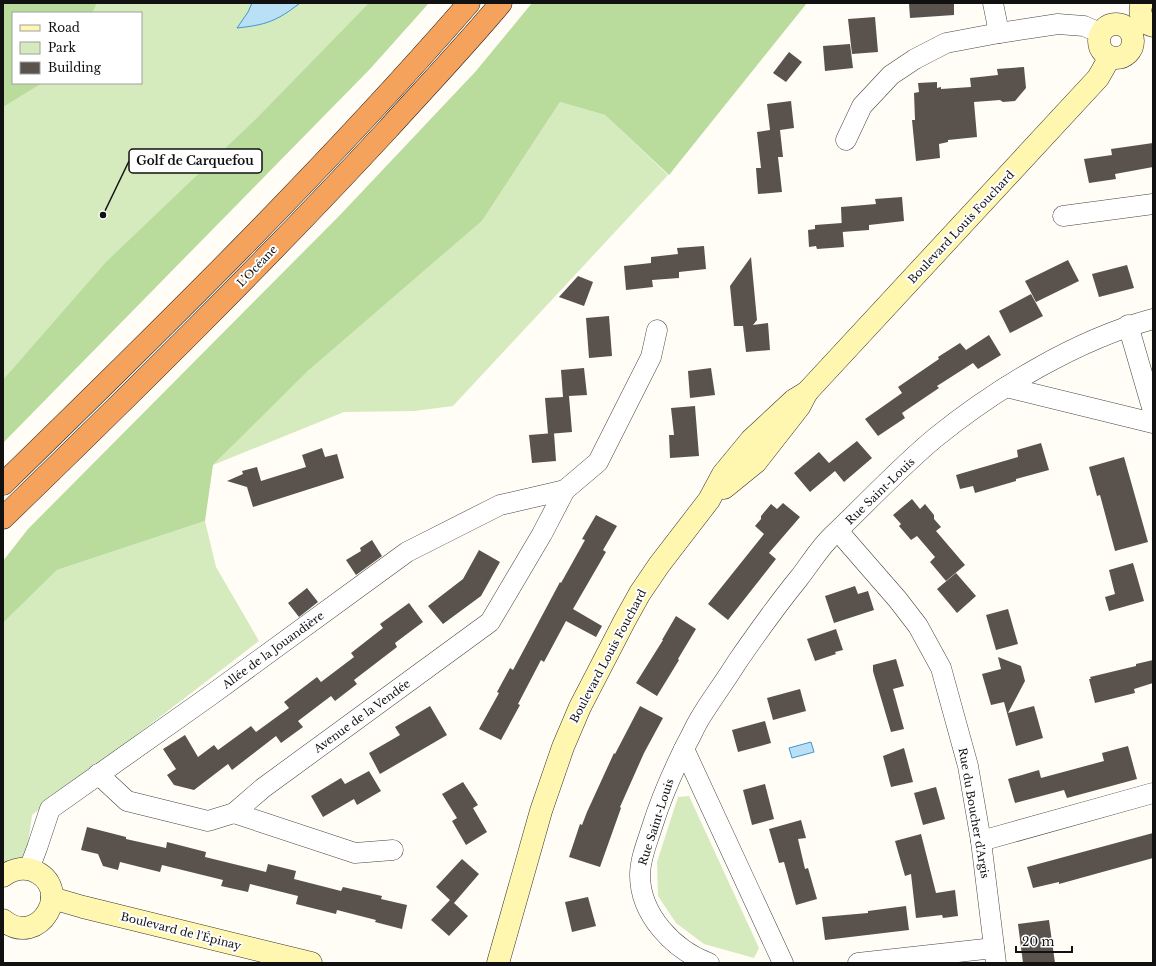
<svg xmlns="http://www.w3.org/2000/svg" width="1156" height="966" font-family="'Libre Baskerville',serif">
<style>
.green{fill:#d5ebbd;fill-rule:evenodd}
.forest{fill:#b9dc9c}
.water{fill:#b9e0f7;stroke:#3f96cf}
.building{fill:#5a524d}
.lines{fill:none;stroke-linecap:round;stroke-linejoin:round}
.street-casing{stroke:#444;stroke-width:21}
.secondary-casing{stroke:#333;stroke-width:23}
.highway-casing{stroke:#222;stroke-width:23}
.street{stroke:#fff;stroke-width:20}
.secondary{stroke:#fff6b0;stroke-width:22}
.highway{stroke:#f5a25d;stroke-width:22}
.labels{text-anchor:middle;stroke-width:4;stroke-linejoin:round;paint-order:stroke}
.street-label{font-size:11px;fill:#111;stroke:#fff}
.leader{fill:none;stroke:#111;stroke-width:1.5}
.callout-dot{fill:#111;stroke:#fff;stroke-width:1.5}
.callout{fill:#fff;stroke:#111;stroke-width:1.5}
.callout-label{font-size:12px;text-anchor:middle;font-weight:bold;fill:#111}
</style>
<rect width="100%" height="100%" fill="#fffdf5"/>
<g class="green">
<path d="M3,3H406L3,416ZM13,13H141V83H13Z"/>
<path d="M560,102L605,115L668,175L453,406L414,411L344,412L213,465L309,370L482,221Z"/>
<path d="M205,521L216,567L259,641L32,815L26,860L3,865V623L57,570Z"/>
<path d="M689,796L759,948L754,958L704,944L676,923L658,896L657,862L678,797Z"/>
</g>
<g class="forest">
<path d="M3,3H97L92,13H13V83H42L3,107Z"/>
<path d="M369,3H429L370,69L3,443V380L106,262L256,119Z"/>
<path d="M532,3H807L669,175L605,115L560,102L482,221L309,370L213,465L205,521L57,570L3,623V561L28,529L341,214L476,71Z"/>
</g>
<g class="water">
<path d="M252,3H300C277,21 266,25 237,28L248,12Z"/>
<path d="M811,742L814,752L792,758L789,748Z"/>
</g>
<g class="building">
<path d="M909,3H954V15L910,18Z"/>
<path d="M875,17L878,52L852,54L848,19Z"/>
<path d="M850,44L853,68L825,71L823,46Z"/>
<path d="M789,52L802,62L786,82L773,73Z"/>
<path d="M1024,67L1026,88L1015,101L1003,102L1000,100L974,102L977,137L948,140V142L939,144L940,158L916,161L912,120H915L914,93L919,92L918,83L937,82V88L941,87V89L971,87L970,78L998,75L997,69Z"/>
<path d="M791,101L794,128L780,130L783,157H778L782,192L758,194L756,168H761L757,132L770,130L767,104Z"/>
<path d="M1153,143V167L1115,174L1116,179L1089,183L1084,159L1112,155L1111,149Z"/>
<path d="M902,197L904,221L869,225V230L842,232L841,207L876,204L875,199Z"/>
<path d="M842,223L844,247L817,249L816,246L809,247L808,230L815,229V225Z"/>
<path d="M704,246L706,269L679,272V278L652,280L653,287L626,290L624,266L651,263V257L678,254L677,248Z"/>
<path d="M751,257L757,320L753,325L768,323L770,350L746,352L743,326H734L730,286Z"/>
<path d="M1068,260L1079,281L1036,302L1025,281Z"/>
<path d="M1127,265L1134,288L1099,297L1092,274Z"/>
<path d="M578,276L593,282L584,306L559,297Z"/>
<path d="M1031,294L1043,316L1010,333L999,311Z"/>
<path d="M609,316L612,356L589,358L586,318Z"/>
<path d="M989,335L1001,355L978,369L973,363L937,386L939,388L902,413L905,418L878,436L865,419L902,393L898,387L939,359L938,357L960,343L966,350Z"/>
<path d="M584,368L587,395L569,396L572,432L548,434L545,398L563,397L561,370Z"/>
<path d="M711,368L715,395L690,398L688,371Z"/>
<path d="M695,406L699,456L670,458L669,435H674L671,408Z"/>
<path d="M554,433L556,461L532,463L529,435Z"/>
<path d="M857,441L872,458L844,482L835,471L810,492L794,473L819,452L829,463Z"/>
<path d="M1041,443L1049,470L1016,479V481L975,493L973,486L960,489L956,475L1018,457L1017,450Z"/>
<path d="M322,448L325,457L337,454L344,478L253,507L247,487L227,481L243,474L242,471L257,467L261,481L306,467L302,455Z"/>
<path d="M1124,457L1148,542L1115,551L1100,495L1097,496L1089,467Z"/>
<path d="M912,499L920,509L925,504L934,515V519L941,527L936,531L965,565L946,581L930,562L935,557L917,536L911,540L899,526L901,524L893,515Z"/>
<path d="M783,503L800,517L769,553L776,559L728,620L708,604L764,534L755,526L761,519V516L771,504L777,509Z"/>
<path d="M596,515L617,526L603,550L606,552L573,609L602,626L596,637L566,621L544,662L541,660L518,704L520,705L501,740L479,729L499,693L497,692L510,668L513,670L560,582L561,583L585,540L582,539Z"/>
<path d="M372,540L382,556L356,575L346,560L361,551L360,548Z"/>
<path d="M479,550L500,562L481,596L443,624L428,606L463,579Z"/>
<path d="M1133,563L1144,601L1109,611L1105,597L1115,594L1109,570Z"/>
<path d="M956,573L976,596L957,613L937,589Z"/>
<path d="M855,586L858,594L868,591L874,610L834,623L825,596Z"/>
<path d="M307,588L318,602L299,617L288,603Z"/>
<path d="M409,603L423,622L395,643L397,647L354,680L357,684L335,701L331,696L298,721L303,727L281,743L276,736L232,770L228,764L194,790L174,785L167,775L176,769L163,749L185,735L198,757L214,745L218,750L251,726L256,732L289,708L284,702L317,677L321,682L354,657L351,653L383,628L380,624Z"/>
<path d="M1008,609L1018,644L996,650L986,615Z"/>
<path d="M676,616L696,629L678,659L679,660L657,696L636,683L663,640H662Z"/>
<path d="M836,629L843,650L835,652L836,654L815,661L807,639Z"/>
<path d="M998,657L1021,666L1025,681L1008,713L1034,706L1043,738L1016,746L1004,702L991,705L982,674L1001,669Z"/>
<path d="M896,659L904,686L893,689L904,729L891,732L873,671V665Z"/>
<path d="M1153,660V683L1134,689L1135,693L1095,703L1089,679H1091L1090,677L1136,666V664Z"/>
<path d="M800,689L806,711L773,720L767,698Z"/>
<path d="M430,706L447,735L380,774L369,753L400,735L395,727Z"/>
<path d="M640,706L663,718L644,753L620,807L621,808L600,867L569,857L580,824L582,825L587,812L614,753L615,754Z"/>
<path d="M765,721L771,743L738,752L732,730Z"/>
<path d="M1128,746L1137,779L1067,798L1064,790L1015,803L1008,779L1039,770L1041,778L1104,761L1102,753Z"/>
<path d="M904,748L913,782L891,787L883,756Z"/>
<path d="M369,771L381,791L357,805L354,799L323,817L311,796L341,778L345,784Z"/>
<path d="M463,782L478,805L473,808L487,832L466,845L452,821L457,818L442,794Z"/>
<path d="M765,784L774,819L752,825L743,790Z"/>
<path d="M936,787L945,819L923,825L914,793Z"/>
<path d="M801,820L806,838L798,839L805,869L808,868L817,899L796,905L784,862L779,863L769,829Z"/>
<path d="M87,827L126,837V839L166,848L167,842L206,852L205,857L266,872L268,864L296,871L294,879L341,891L343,887L382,896L381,899L407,905L402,929L375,922L376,920L337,910L336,914L296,904L298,896L250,884L248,892L221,886L223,880L162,865L160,872L120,862L118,870L103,866L98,854L81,850Z"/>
<path d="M1153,833V858L1059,884V882L1033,888L1027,867Z"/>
<path d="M921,834L936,893L955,890L958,916L943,918L942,915L916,918L911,874L905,876L895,841Z"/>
<path d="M462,859L479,874L454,903L468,916L449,936L431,920L450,900L436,887Z"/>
<path d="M588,897L596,926L572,932L565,902Z"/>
<path d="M906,906L909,930L825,940L822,917L868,913V911Z"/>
<path d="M1049,920L1055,963H1023L1018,924Z"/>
</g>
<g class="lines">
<defs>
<g id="street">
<path d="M993,3L999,33"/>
<path d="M846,140L862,106L891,75L915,59L946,43L999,33L1058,24L1084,26L1100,33"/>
<path d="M1063,216L1153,204"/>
<path d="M1128,325L1153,411"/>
<path d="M1006,387L1153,423"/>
<path d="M838,531L898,600L918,626L941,668L968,766L981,841L996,963"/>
<path d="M684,749L783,963"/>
<path d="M98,774L127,801L208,821L234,813L263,788L490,622L542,534L565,490L598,462L651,357L657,330"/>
<path d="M234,813L355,853L393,850"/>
<path d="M981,841L1153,793"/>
<path d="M29,869L37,848L50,809L211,695L407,552L500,505L565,490"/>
<path d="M709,963C674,950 640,915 640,875C640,859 647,843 652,827C661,798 673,771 687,743C692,734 696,724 702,715C713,697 726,680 737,662C757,633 777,605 799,578C810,564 820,547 833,535C867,503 899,468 935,438C997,388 1076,340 1153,319"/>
<path d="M858,963L994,948"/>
</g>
<g id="secondary">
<path d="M1142,3C1138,13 1142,23 1153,26"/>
<circle cx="1116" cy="41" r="17"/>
<path d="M724,488L756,462L799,407L807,392L1098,78L1110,57"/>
<path d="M3,876C11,870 22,867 32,870C76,887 39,950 3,920"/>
<path d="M52,898L83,907L311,963"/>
<path d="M498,963L541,811L563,747L580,707L625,620L640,593L659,565L709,500L723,474L751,440L794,400L807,392"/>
</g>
<g id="highway">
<path d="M3,484C163,328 322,172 469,3"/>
<path d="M3,518C134,391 264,263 388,129C426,87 465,46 501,3"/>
</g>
</defs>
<use href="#street" class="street-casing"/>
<use href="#secondary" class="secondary-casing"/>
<use href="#highway" class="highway-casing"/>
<use href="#street" class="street"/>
<use href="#secondary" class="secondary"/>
<use href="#highway" class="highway"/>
</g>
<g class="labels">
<g class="street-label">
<text transform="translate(961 227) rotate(-47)" y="4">Boulevard Louis Fouchard</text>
<text transform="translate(257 266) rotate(-46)" y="4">L’Océane</text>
<text transform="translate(880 491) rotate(-44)" y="4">Rue Saint-Louis</text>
<text transform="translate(273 650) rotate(-36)" y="4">Allée de la Jouandière</text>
<text transform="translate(608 656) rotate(-62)" y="4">Boulevard Louis Fouchard</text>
<text transform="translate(362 716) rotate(-36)" y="4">Avenue de la Vendée</text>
<text transform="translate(974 813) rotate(80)" y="4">Rue du Boucher d'Argis</text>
<text transform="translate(656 822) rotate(-72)" y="4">Rue Saint-Louis</text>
<text transform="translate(181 931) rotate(14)" y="4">Boulevard de l'Épinay</text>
</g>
</g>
<path class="leader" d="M103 215L129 161"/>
<circle class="callout-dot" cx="103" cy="215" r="4"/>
<rect class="callout" x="129" y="149" width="133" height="24" rx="4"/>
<g class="callout-label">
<text x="195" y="165">Golf de Carquefou</text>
</g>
<rect width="1156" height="966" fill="none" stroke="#111111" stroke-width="8"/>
<rect x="12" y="12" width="130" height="72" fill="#ffffff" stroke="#a0a0a0"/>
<rect x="20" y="25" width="20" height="6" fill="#fff6b0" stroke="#a0a0a0"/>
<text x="48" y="32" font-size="12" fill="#111111">Road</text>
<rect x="20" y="42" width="20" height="12" fill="#d5ebbd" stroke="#a0a0a0"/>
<text x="48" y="52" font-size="12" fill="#111111">Park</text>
<rect x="20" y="62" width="20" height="12" fill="#5a524d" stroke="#a0a0a0"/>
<text x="48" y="72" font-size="12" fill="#111111">Building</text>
<path d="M1016 946v6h56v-6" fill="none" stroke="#111111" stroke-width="2"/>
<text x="1022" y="946" font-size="12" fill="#111111" stroke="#ffffff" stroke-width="3" paint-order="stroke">20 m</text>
</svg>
